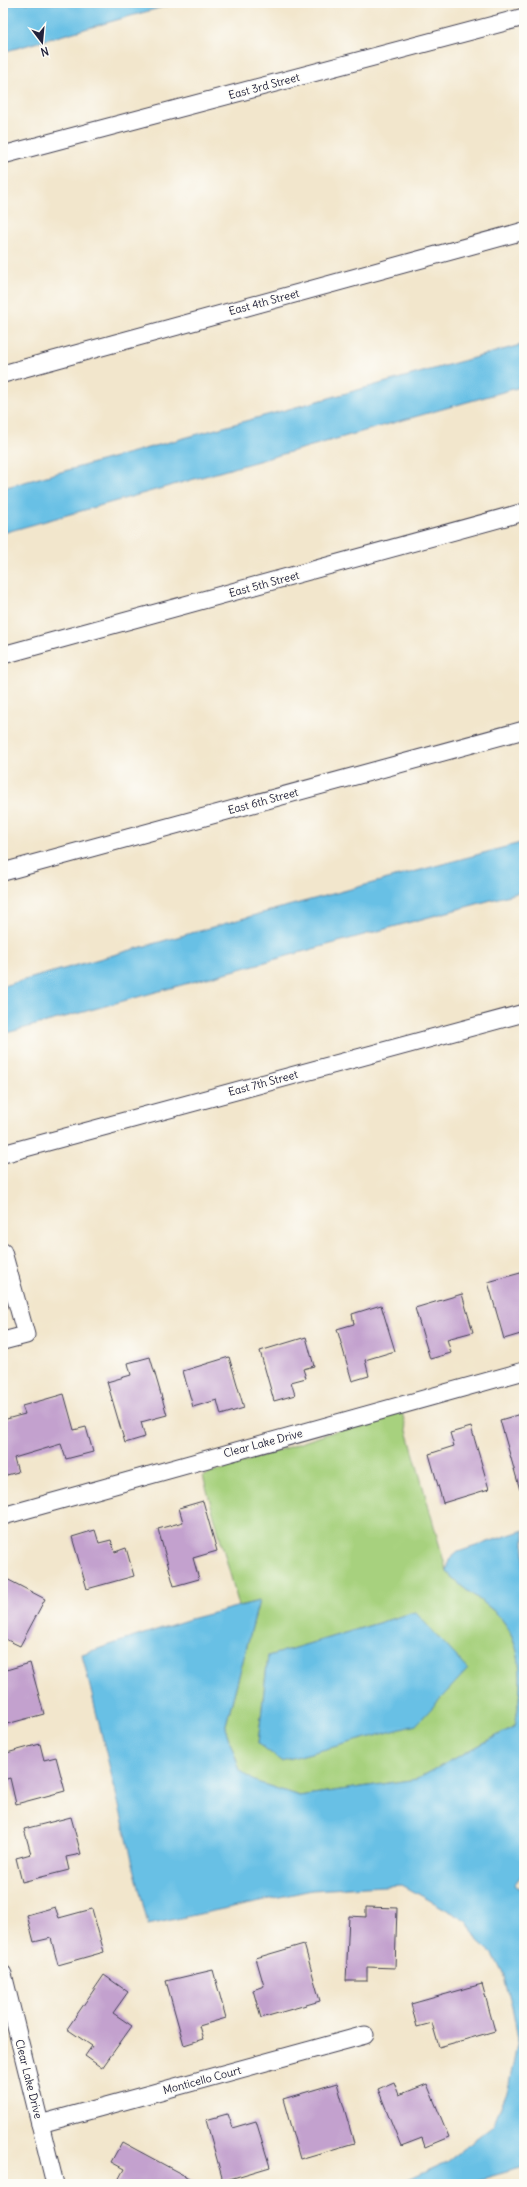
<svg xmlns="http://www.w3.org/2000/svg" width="527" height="2187" font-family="Delius,sans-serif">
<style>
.green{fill:#a7d17e;stroke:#647a5c;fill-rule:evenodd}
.water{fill:#68c0e5;stroke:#457190}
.building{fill:#c3a1ce}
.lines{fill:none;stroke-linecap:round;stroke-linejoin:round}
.minor-casing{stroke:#413f51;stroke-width:19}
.minor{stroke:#fff;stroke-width:17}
.labels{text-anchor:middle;stroke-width:3.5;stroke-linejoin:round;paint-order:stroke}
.street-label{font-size:11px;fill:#22223b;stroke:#fdfcf7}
</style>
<rect width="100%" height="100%" fill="#fdfcf7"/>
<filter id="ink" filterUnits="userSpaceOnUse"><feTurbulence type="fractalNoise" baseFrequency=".025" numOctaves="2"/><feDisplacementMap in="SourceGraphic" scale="8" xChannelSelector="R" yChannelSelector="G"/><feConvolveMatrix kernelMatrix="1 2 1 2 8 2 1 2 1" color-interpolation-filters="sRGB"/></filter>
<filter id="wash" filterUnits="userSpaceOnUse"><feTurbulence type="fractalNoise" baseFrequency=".012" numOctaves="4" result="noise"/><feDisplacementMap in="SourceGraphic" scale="16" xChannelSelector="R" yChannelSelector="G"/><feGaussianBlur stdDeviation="0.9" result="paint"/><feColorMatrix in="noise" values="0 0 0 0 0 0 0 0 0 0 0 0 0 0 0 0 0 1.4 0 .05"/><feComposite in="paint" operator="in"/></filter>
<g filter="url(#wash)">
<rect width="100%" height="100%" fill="#f2e6cc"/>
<path class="green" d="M401,1409L447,1572C460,1587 474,1595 489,1607C526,1635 523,1684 515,1726L417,1779L299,1796L254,1781L240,1770L225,1728L259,1601L239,1606L203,1476ZM415,1612L258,1743L268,1656Z"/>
<g class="water">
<path d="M6,3H177L3,52V4Z"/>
<path d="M524,344V386L3,533V488Z"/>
<path d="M524,842V891L3,1034V986L266,912Z"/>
<path d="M524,1530V1872L514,1885L521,1890L524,1900V2167L464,2184H392L407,2180L447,2162L493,2126L508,2089L518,2039L512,2007L503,1974L493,1954L478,1941L467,1921L402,1885L312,1890L148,1925L82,1654L190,1619L259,1601L225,1728L240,1770L254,1781L299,1796L417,1779L515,1726C523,1684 526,1635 489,1607C474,1595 460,1587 447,1572L449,1560L458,1552Z"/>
<path d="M415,1612L468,1669L416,1725L281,1761L258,1743L268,1656Z"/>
</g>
<g id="blocks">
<g class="building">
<path d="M524,1272V1333L504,1339L488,1282Z"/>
<path d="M462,1294L473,1332L447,1339L451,1353L430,1359L415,1308Z"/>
<path d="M381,1305L395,1351L365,1360L369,1376L352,1381L337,1329L354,1324L352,1314Z"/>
<path d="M306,1337L314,1366L303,1369L306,1378L291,1382L295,1395L274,1401L260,1351Z"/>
<path d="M150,1357L167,1415L141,1422L145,1437L125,1443L107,1382L131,1375L128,1363Z"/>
<path d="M229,1357L244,1408L221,1415L217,1400L193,1407L183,1371Z"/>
<path d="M64,1394L74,1430L86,1427L93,1452L66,1459L61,1444L14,1458L18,1472L3,1476V1420L25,1414L22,1406Z"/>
<path d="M524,1413V1489L520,1490L500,1420Z"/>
<path d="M471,1427L489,1489L443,1503L429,1454L454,1446L450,1433Z"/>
<path d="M203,1501L217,1551L193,1558L199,1579L174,1586L158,1529L183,1522L179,1508Z"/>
<path d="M95,1530L99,1543L111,1540L115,1552L126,1548L134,1576L87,1589L72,1537Z"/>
<path d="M3,1577L45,1599L20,1646L3,1638Z"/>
<path d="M30,1663L44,1714L3,1725V1671Z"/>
<path d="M40,1744L44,1760L56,1757L65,1791L16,1804L10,1778L3,1780V1754Z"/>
<path d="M71,1817L81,1854L66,1857L69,1870L22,1882L16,1858L31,1854L24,1829Z"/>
<path d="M55,1907L59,1918L92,1909L104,1952L58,1965L51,1938L34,1942L27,1915Z"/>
<path d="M366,1907L397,1908L395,1968L367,1967V1981H346L349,1916L366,1917Z"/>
<path d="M304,1944L320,2001L261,2018L253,1990L264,1986L256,1958Z"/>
<path d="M213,1970L226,2018L199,2026L203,2039L184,2045L166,1981Z"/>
<path d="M104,1975L128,1992L113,2013L132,2026L102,2068L85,2056L92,2046L67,2029Z"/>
<path d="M482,1984L495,2031L439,2047L432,2023L417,2027L411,2004Z"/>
<path d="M394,2082L399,2095L427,2084L449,2137L425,2147L422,2138L401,2146L378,2089Z"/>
<path d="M337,2083L354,2143L300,2159L283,2099Z"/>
<path d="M227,2114L232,2128L256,2121L270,2167L223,2181L206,2120Z"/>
<path d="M122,2142L200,2184H116L124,2169L111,2162Z"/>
</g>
</g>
</g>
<g filter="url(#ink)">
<use href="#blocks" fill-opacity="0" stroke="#413f51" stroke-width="1"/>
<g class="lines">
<defs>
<g id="minor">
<path d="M3,155L524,17"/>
<path d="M3,374L524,231"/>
<path d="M3,655L524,512"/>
<path d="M3,872L524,730"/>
<path d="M3,1154L524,1013"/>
<path d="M3,1252L26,1335L3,1341"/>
<path d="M3,1516L524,1371"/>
<path d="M3,1974L55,2184"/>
<path d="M40,2124L365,2035"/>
</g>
</defs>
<use href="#minor" class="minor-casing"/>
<use href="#minor" class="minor"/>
</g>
</g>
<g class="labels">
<g class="street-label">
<text transform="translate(264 86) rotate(-15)" y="4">East 3rd Street</text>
<text transform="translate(264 302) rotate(-15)" y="4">East 4th Street</text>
<text transform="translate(264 584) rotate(-15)" y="4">East 5th Street</text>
<text transform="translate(263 801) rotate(-15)" y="4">East 6th Street</text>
<text transform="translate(263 1083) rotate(-15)" y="4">East 7th Street</text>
<text transform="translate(263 1443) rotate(-15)" y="4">Clear Lake Drive</text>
<text transform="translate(29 2079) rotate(76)" y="4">Clear Lake Drive</text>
<text transform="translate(202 2080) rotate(-15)" y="4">Monticello Court</text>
</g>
</g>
<rect width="527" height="2187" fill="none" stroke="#fdfcf7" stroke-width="16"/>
<g transform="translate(42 42) rotate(164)" stroke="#fdfcf7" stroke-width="3" paint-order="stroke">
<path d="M0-3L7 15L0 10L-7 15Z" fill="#22223b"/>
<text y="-6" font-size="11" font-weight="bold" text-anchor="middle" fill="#22223b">N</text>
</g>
</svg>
